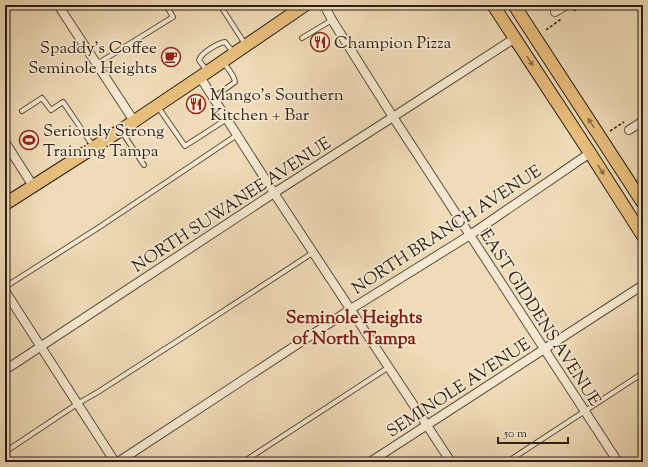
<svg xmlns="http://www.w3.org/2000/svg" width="648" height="467" font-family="'Sorts Mill Goudy',serif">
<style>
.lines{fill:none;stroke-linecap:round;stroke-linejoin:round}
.service-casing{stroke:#5c4e3f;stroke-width:6}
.minor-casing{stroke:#5c4e3f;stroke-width:10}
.primary-casing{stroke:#2b1f17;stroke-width:14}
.path{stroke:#2b1f17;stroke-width:1.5;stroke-dasharray:3 2;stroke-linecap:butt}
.service{stroke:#f5e8d0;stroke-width:4}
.minor{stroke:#f5e8d0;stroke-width:8}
.primary{stroke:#e8be7c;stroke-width:12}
.oneway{fill:#8a6e4a}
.labels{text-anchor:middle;stroke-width:3.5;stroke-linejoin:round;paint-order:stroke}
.poi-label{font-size:17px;fill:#2b1f17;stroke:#f5e8d0;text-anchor:start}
.street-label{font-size:17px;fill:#2b1f17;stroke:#f5e8d0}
.neighbourhood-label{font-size:18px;font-weight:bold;fill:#7a1f14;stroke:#f5e8d0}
</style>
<rect width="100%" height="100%" fill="#efdbb7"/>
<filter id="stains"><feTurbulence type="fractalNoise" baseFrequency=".005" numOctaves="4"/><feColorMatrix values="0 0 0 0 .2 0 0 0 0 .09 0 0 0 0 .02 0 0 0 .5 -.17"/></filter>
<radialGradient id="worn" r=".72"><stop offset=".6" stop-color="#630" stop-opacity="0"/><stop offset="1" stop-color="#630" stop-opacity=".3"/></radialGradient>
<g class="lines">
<defs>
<g id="service">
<path d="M220,5L245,44"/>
<path d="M302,38L332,20"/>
<path d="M97,64L173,17L166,5"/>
<path d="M207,71L199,60C201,53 218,43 225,42L233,52"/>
<path d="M213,98L235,82C234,74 227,68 223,62"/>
<path d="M158,107L185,146L227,119"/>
<path d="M22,111L42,98L51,110L63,102L93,146"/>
<path d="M122,132L144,165"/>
<path d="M5,176L7,182L5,185"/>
<path d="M5,287L101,226L237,135"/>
<path d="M5,452L77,404L98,392L182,338L314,252"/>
<path d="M243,462L389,367"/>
<path d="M507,462L643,373"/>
</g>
<g id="minor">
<path d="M58,5L134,121"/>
<path d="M324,5L332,20L393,117L618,462"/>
<path d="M555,12L567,5"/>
<path d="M200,77L274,193L451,462"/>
<path d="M629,130L643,121"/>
<path d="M5,142L33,186"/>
<path d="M5,291L115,462"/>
<path d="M5,370L274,193L393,117L515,38"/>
<path d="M118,462L351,309L470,235L590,153"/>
<path d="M370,462L643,285"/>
</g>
<g id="primary">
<path d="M493,5L590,153L643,236"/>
<path d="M514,5L643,203"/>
<path d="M5,204L121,130L200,77L305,5"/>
</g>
</defs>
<use href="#service" class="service-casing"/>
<use href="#minor" class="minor-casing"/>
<use href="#primary" class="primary-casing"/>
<g class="path">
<path d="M574,11L583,5"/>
<path d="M546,30L561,19"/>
<path d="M639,112L643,110"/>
<path d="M610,131L624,122"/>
</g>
<use href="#service" class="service"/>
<use href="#minor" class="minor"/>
<use href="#primary" class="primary"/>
</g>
<defs><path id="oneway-solid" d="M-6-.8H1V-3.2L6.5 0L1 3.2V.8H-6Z"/></defs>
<g class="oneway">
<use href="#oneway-solid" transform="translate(530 61) rotate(57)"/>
<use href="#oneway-solid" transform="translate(591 123) rotate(-123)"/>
<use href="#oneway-solid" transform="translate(601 170) rotate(57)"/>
</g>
<defs>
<symbol id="restaurant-ring" viewBox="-11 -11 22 22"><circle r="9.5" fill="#f5e8d0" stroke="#8f2418" stroke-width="1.5"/><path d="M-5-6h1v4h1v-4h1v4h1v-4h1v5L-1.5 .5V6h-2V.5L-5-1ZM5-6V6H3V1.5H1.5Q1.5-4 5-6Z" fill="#8f2418"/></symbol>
<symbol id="cafe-ring" viewBox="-11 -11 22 22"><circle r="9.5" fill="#f5e8d0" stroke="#8f2418" stroke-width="1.5"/><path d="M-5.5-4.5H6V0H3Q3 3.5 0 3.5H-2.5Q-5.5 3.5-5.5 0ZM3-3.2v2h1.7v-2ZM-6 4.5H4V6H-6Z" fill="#8f2418"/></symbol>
<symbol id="stadium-ring" viewBox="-11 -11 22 22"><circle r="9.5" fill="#f5e8d0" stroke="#8f2418" stroke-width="1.5"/><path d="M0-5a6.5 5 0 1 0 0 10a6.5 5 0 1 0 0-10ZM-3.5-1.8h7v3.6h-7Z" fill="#8f2418"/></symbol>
</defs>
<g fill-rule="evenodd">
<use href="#restaurant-ring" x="309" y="31" width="22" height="22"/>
<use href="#cafe-ring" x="160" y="46" width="22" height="22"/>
<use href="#restaurant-ring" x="185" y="93" width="22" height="22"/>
<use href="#stadium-ring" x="18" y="129" width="22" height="22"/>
</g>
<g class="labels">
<g class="poi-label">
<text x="334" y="48">Champion Pizza</text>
<text x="157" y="53" text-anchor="end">Spaddy's Coffee<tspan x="157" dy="20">Seminole Heights</tspan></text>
<text x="210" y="100">Mango's Southern<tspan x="210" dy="20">Kitchen + Bar</tspan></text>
<text x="43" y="136">Seriously Strong<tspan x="43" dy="20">Training Tampa</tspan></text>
</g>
<g class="street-label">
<text transform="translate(231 204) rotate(-33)" y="6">NORTH SUWANEE AVENUE</text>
<text transform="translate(446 229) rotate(-33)" y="6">NORTH BRANCH AVENUE</text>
<text transform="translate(541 317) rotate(57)" y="6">EAST GIDDENS AVENUE</text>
<text transform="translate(458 387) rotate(-33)" y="6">SEMINOLE AVENUE</text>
</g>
<g class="neighbourhood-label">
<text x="354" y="323">Seminole Heights<tspan x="354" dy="21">of North Tampa</tspan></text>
</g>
</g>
<rect width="648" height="467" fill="none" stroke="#efdbb7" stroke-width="20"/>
<rect x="6" y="6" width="636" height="455" fill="none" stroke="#2b1f17" stroke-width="2"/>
<rect x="10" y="10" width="628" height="447" fill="none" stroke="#2b1f17"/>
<path d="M498 437v6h70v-6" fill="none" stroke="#2b1f17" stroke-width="2"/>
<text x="504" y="437" font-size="12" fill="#2b1f17" stroke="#f5e8d0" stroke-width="3" paint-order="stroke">50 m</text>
<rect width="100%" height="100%" filter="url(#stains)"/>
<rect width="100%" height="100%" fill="url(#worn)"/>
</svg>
